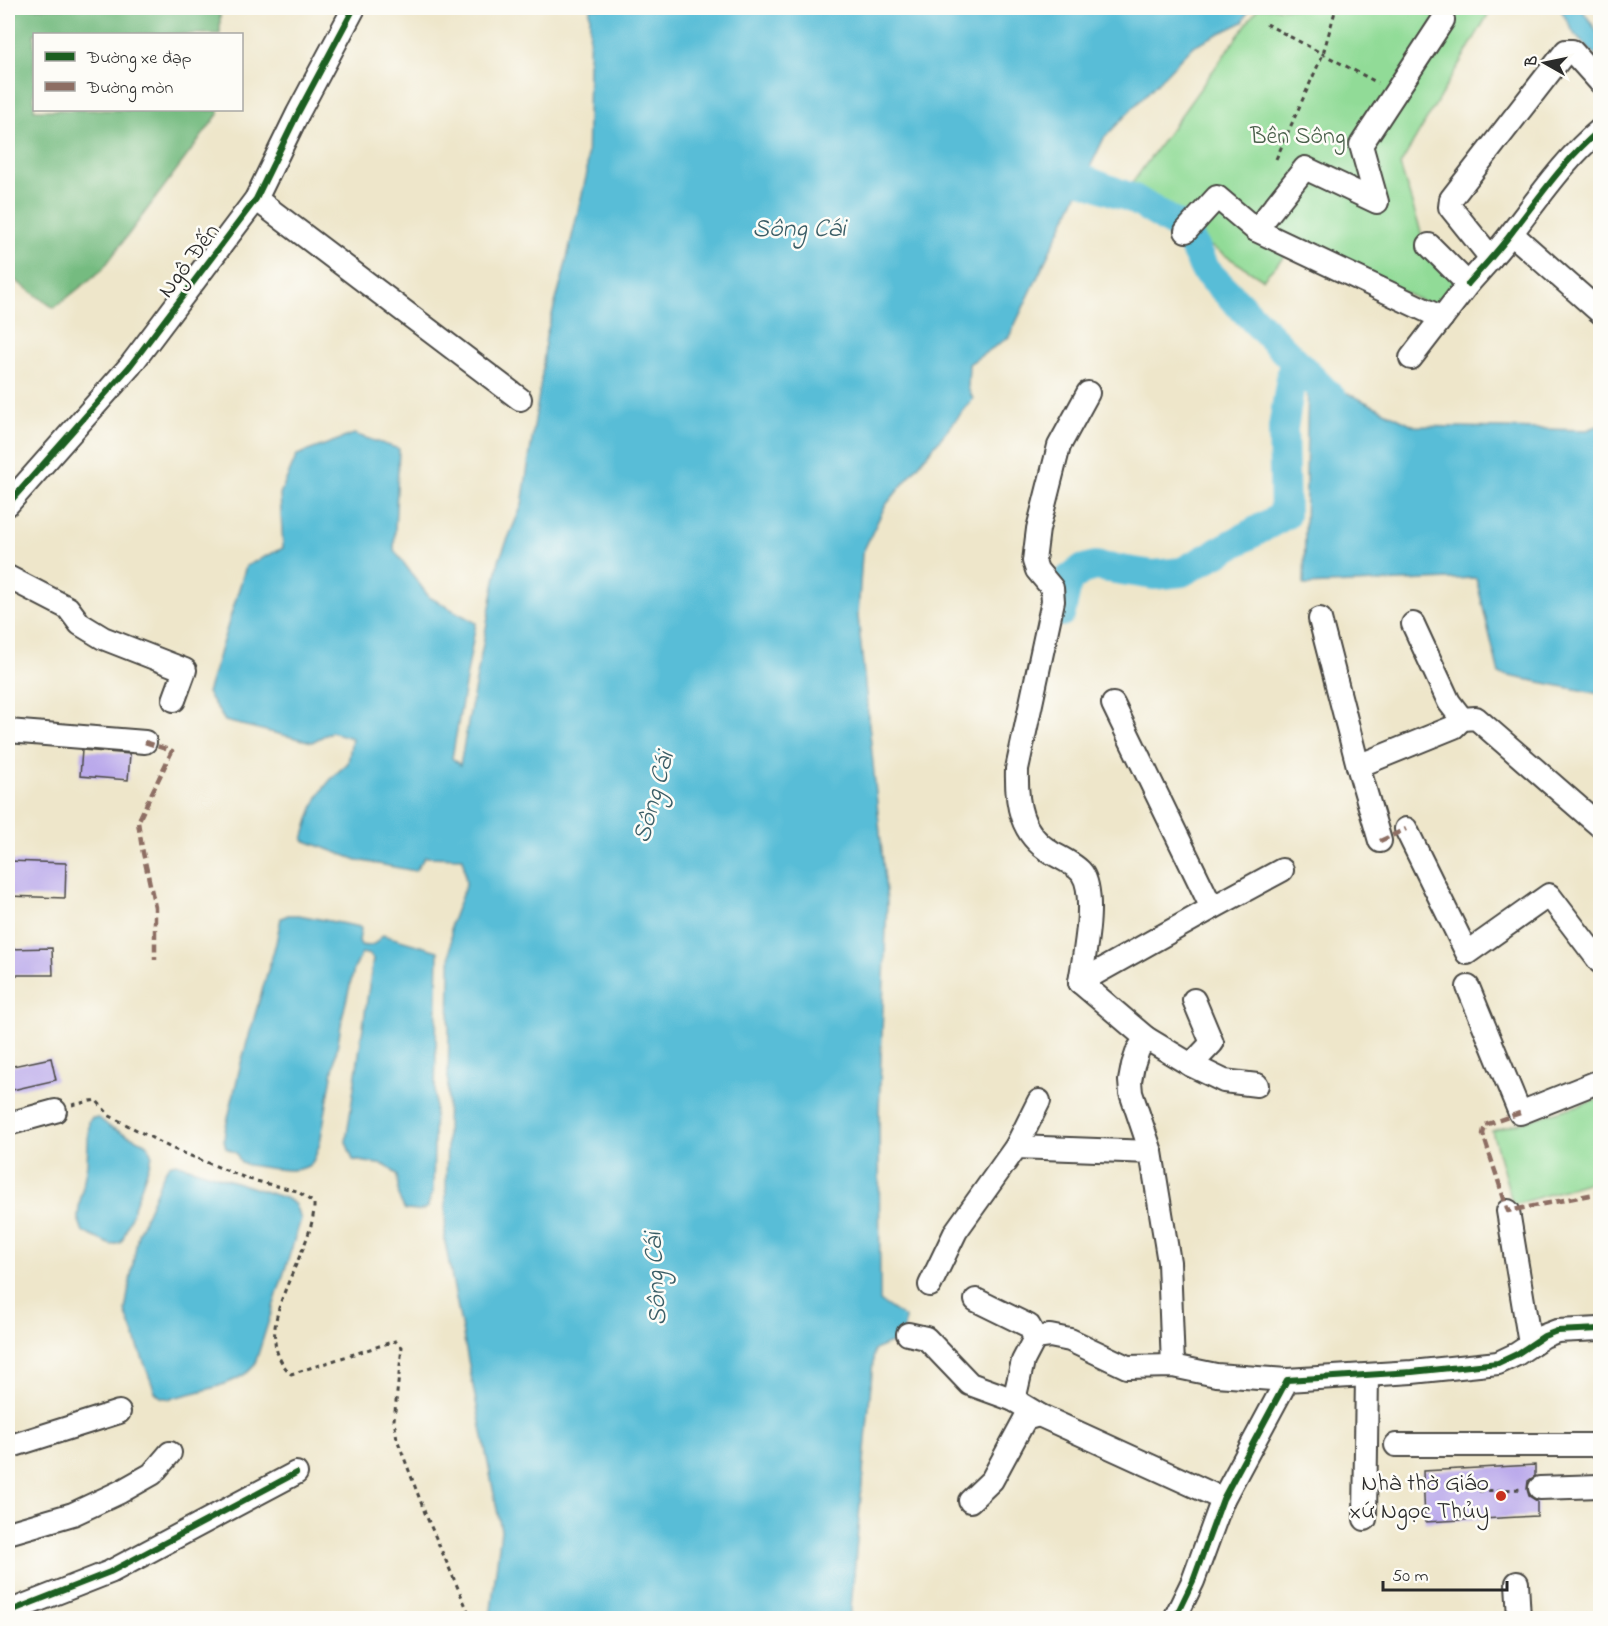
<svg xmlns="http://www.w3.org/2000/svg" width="1608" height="1626" font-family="'Indie Flower',sans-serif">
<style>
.green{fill:#91db97;stroke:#5e8361;stroke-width:1.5}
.forest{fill:#74bb80;stroke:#507356;stroke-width:1.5}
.water{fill:#59bdd7;stroke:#427481;stroke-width:1.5}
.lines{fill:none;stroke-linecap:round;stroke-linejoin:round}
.river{stroke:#59bdd7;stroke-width:30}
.building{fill:#baa9eb}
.minor-casing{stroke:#484743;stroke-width:26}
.path{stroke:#484743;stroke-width:3;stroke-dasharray:4.5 4.5;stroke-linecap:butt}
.minor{stroke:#fff;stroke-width:22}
.quiet{stroke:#8d6e63;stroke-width:4.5;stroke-dasharray:9 4.5;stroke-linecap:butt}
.cycleway-casing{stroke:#fdfcf7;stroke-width:10}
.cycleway{stroke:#1b5e20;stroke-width:6}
.poi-dot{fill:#c8321e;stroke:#fdfcf7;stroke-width:2}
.labels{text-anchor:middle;stroke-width:5;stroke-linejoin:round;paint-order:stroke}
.park-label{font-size:24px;fill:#4a604b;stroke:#fdfcf7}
.street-label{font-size:24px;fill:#2b2b2b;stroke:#fdfcf7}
.poi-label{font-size:24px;fill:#2b2b2b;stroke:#fdfcf7;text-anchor:end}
.water-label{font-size:26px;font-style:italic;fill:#3b5e67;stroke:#fdfcf7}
</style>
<rect width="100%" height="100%" fill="#fdfcf7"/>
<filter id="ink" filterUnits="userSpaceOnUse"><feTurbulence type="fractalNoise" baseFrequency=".0167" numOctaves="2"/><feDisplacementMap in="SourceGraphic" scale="12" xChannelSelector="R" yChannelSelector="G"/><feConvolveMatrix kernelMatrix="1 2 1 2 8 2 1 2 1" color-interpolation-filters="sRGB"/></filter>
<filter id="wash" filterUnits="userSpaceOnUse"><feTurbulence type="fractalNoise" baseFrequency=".008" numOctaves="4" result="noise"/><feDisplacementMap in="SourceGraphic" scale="24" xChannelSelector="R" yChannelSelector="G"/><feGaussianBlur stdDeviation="1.35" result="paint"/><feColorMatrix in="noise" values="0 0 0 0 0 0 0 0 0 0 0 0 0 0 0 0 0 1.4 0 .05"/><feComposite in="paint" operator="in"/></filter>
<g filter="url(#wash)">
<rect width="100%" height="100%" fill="#eee6ca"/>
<g class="green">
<path d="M1258,8H1492L1400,165L1425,245L1463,285L1443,311L1298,242L1263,279L1186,231L1130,186Z"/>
<path d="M1600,1099V1179L1513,1205L1492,1131Z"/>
</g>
<path class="forest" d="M8,8H220V34H34V110H219V113L102,270L54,308L8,275Z"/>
<g class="water">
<path d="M590,8H1250L1243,22L1193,46L1104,138L1009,337L969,364L968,388L973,399L885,506L862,554L858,616L887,901L879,1113L880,1301L905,1318L903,1338L874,1350L850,1618H490L501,1530L445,1242L451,924L466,884L463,858L425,857L415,871L357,860L303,840C313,803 318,788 348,763L352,738L331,732L312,742L225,721L207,693L246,566L283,548L280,494L297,455L354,434L399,449L394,550L429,597L476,623L452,758L460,765L499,560L522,505L542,374L546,336L562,279L587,173Z"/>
<path d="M1560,8H1581L1600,36V60L1575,35Z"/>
<path d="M1308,374L1415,426L1587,430L1600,425V694L1499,674L1476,578L1304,585Z"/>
<path d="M288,915H299L360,927L361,929L359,941L361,945C372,948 376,943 383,935L438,951L433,1192L427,1208L420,1211L405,1210L399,1198L397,1176L391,1169L384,1165L353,1160L346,1142L373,959L370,955L362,953L354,969L343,1014L320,1143C318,1149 316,1156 313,1161C303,1177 263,1167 248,1165L241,1163L236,1153L226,1148L224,1140L225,1131L241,1063L276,943L281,918Z"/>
<path d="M92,1118H99L110,1127L145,1143L148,1146L152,1156L123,1239L120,1243L111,1245L83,1232L78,1218L79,1207L87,1164L89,1121Z"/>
<path d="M176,1163L285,1198L294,1203L301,1219L255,1364C242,1385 194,1392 170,1399L161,1397L155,1392L125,1311L138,1234L164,1173L169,1165Z"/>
</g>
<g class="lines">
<g class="river">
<path d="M1047,166L1134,199L1186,231L1205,270L1336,403"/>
<path d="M1061,612L1068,580L1081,570L1095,566L1154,575L1182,572L1285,515L1283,428L1294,360"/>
</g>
</g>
<g id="blocks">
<g class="building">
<path d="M82,750L130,754L128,780L80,776Z"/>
<path d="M8,861L66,863L65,898L8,896Z"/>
<path d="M52,948L53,975H8V949Z"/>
<path d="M51,1058L56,1080L8,1091V1067Z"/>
<path d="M1535,1465V1476L1528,1481L1527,1489L1529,1496L1537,1501V1516L1425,1522L1423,1471Z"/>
</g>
</g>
</g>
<g filter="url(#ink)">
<use href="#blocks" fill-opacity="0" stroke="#484743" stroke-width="1.5"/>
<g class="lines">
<defs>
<g id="minor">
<path d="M256,199L520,399"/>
<path d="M1256,230L1442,318"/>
<path d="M1186,231L1217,197L1256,230L1305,168L1377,202L1361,145L1443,20"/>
<path d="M1512,234L1600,312"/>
<path d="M1491,258L1450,207L1451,199L1566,51H1572L1600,82"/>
<path d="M1468,284C1483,267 1499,250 1513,231C1541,195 1565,159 1600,130"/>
<path d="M1411,358L1468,284L1429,245"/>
<path d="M8,504L130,366L256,199L298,113L354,8"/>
<path d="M8,577L68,608L80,624L103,638L185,670L174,700"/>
<path d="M1320,619L1358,766L1454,727L1462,719"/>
<path d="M1413,624L1449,702L1462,719L1476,718L1600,826"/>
<path d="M8,731L145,742"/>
<path d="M1358,766L1380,841"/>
<path d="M1406,829L1467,953L1549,895L1600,962"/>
<path d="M1212,908L1282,870"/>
<path d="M1080,982C1084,956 1097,895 1082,873C1076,865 1061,858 1052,853C1020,834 1016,803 1017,769L1053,601L1052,588L1037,570L1034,561L1038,529L1059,446L1088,393"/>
<path d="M1080,982L1212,908L1113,704"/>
<path d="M1080,982L1146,1038"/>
<path d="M1468,987L1520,1113L1600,1081"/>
<path d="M1191,1065L1212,1043L1194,1000"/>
<path d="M8,1124L55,1111"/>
<path d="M1016,1147L1151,1152"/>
<path d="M1508,1211L1530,1344"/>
<path d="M930,1285L956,1231L1016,1147L1039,1101"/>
<path d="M976,1300L1029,1326L1035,1338L1023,1361L1014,1400"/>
<path d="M908,1334L926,1338L970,1384L1014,1400L1039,1415L1223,1499"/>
<path d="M1035,1338L1050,1336L1070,1340L1127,1367L1173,1366L1216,1375L1287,1380"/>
<path d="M1173,1366L1169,1262L1151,1152L1131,1093L1130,1081L1133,1065L1138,1050L1146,1038L1191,1065L1224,1081L1257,1085"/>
<path d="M1396,1445H1600"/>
<path d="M8,1447L119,1412"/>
<path d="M1540,1488L1600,1486"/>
<path d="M970,1501L992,1480L1025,1419L1039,1415"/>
<path d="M1365,1519L1367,1375"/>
<path d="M8,1533L73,1514L120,1492L152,1474L170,1453"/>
<path d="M1517,1583L1519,1618"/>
<path d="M8,1612L110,1572L296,1473"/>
<path d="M1175,1618L1193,1581L1223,1499L1287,1380L1412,1372L1498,1363L1517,1354L1544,1336L1557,1331L1600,1329"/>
</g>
</defs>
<use href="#minor" class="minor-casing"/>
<g class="path">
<path d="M1266,24L1378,83"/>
<path d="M1276,159L1323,54L1336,8"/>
<path d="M72,1105L96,1100L110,1116L171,1148L248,1179L297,1191L314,1203C316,1254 243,1327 291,1374L395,1341L402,1347L394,1420L397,1439L425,1513L468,1611V1618"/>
<path d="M1479,1491L1523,1489"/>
</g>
<use href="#minor" class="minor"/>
<g class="quiet">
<path d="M145,742L172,751L138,822L142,848L155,907V960"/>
<path d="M1380,841L1406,829"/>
<path d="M1520,1113L1485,1125L1483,1134L1508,1211L1600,1193"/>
</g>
<defs>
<g id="cycleway">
<path d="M1468,284C1483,267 1499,250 1513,231C1541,195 1565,159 1600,130"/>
<path d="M8,504L130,366L256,199L298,113L354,8"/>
<path d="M8,1612L110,1572L296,1473"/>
<path d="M1175,1618L1193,1581L1223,1499L1287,1380L1412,1372L1498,1363L1517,1354L1544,1336L1557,1331L1600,1329"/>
</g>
</defs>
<use href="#cycleway" class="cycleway-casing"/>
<use href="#cycleway" class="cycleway"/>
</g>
</g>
<circle class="poi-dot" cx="1501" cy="1496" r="6"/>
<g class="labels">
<g class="park-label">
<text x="1298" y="143">Bên Sông</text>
</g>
<g class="street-label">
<text transform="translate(188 260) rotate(-53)" y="8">Ngô Đến</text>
</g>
<g class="poi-label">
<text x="1489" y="1490">Nhà thờ Giáo<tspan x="1489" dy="28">xứ Ngọc Thủy</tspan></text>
</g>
<g class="water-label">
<text x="799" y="236">Sông Cái</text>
<text transform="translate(652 797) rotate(-74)" y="9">Sông Cái</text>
<text transform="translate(654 1279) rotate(-93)" y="9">Sông Cái</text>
</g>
</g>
<rect width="1608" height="1626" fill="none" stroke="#fdfcf7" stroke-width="30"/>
<rect x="33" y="33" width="210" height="78" fill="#fdfcf7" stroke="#a9a8a5" stroke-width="1.5"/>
<rect x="45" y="52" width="30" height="9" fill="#1b5e20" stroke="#a9a8a5" stroke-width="1.5"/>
<text x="87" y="63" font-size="18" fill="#2b2b2b">Đường xe đạp</text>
<rect x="45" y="82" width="30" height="9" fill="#8d6e63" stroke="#a9a8a5" stroke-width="1.5"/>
<text x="87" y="93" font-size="18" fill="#2b2b2b">Đường mòn</text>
<g transform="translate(1545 63) rotate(279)" stroke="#fdfcf7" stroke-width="4.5" paint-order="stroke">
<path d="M0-4.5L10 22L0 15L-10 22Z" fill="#2b2b2b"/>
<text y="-9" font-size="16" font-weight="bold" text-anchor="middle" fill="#2b2b2b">B</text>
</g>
<path d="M1383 1581v9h124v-9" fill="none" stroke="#2b2b2b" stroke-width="3"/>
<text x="1392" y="1581" font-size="18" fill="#2b2b2b" stroke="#fdfcf7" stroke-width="4.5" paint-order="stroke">50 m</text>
</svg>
